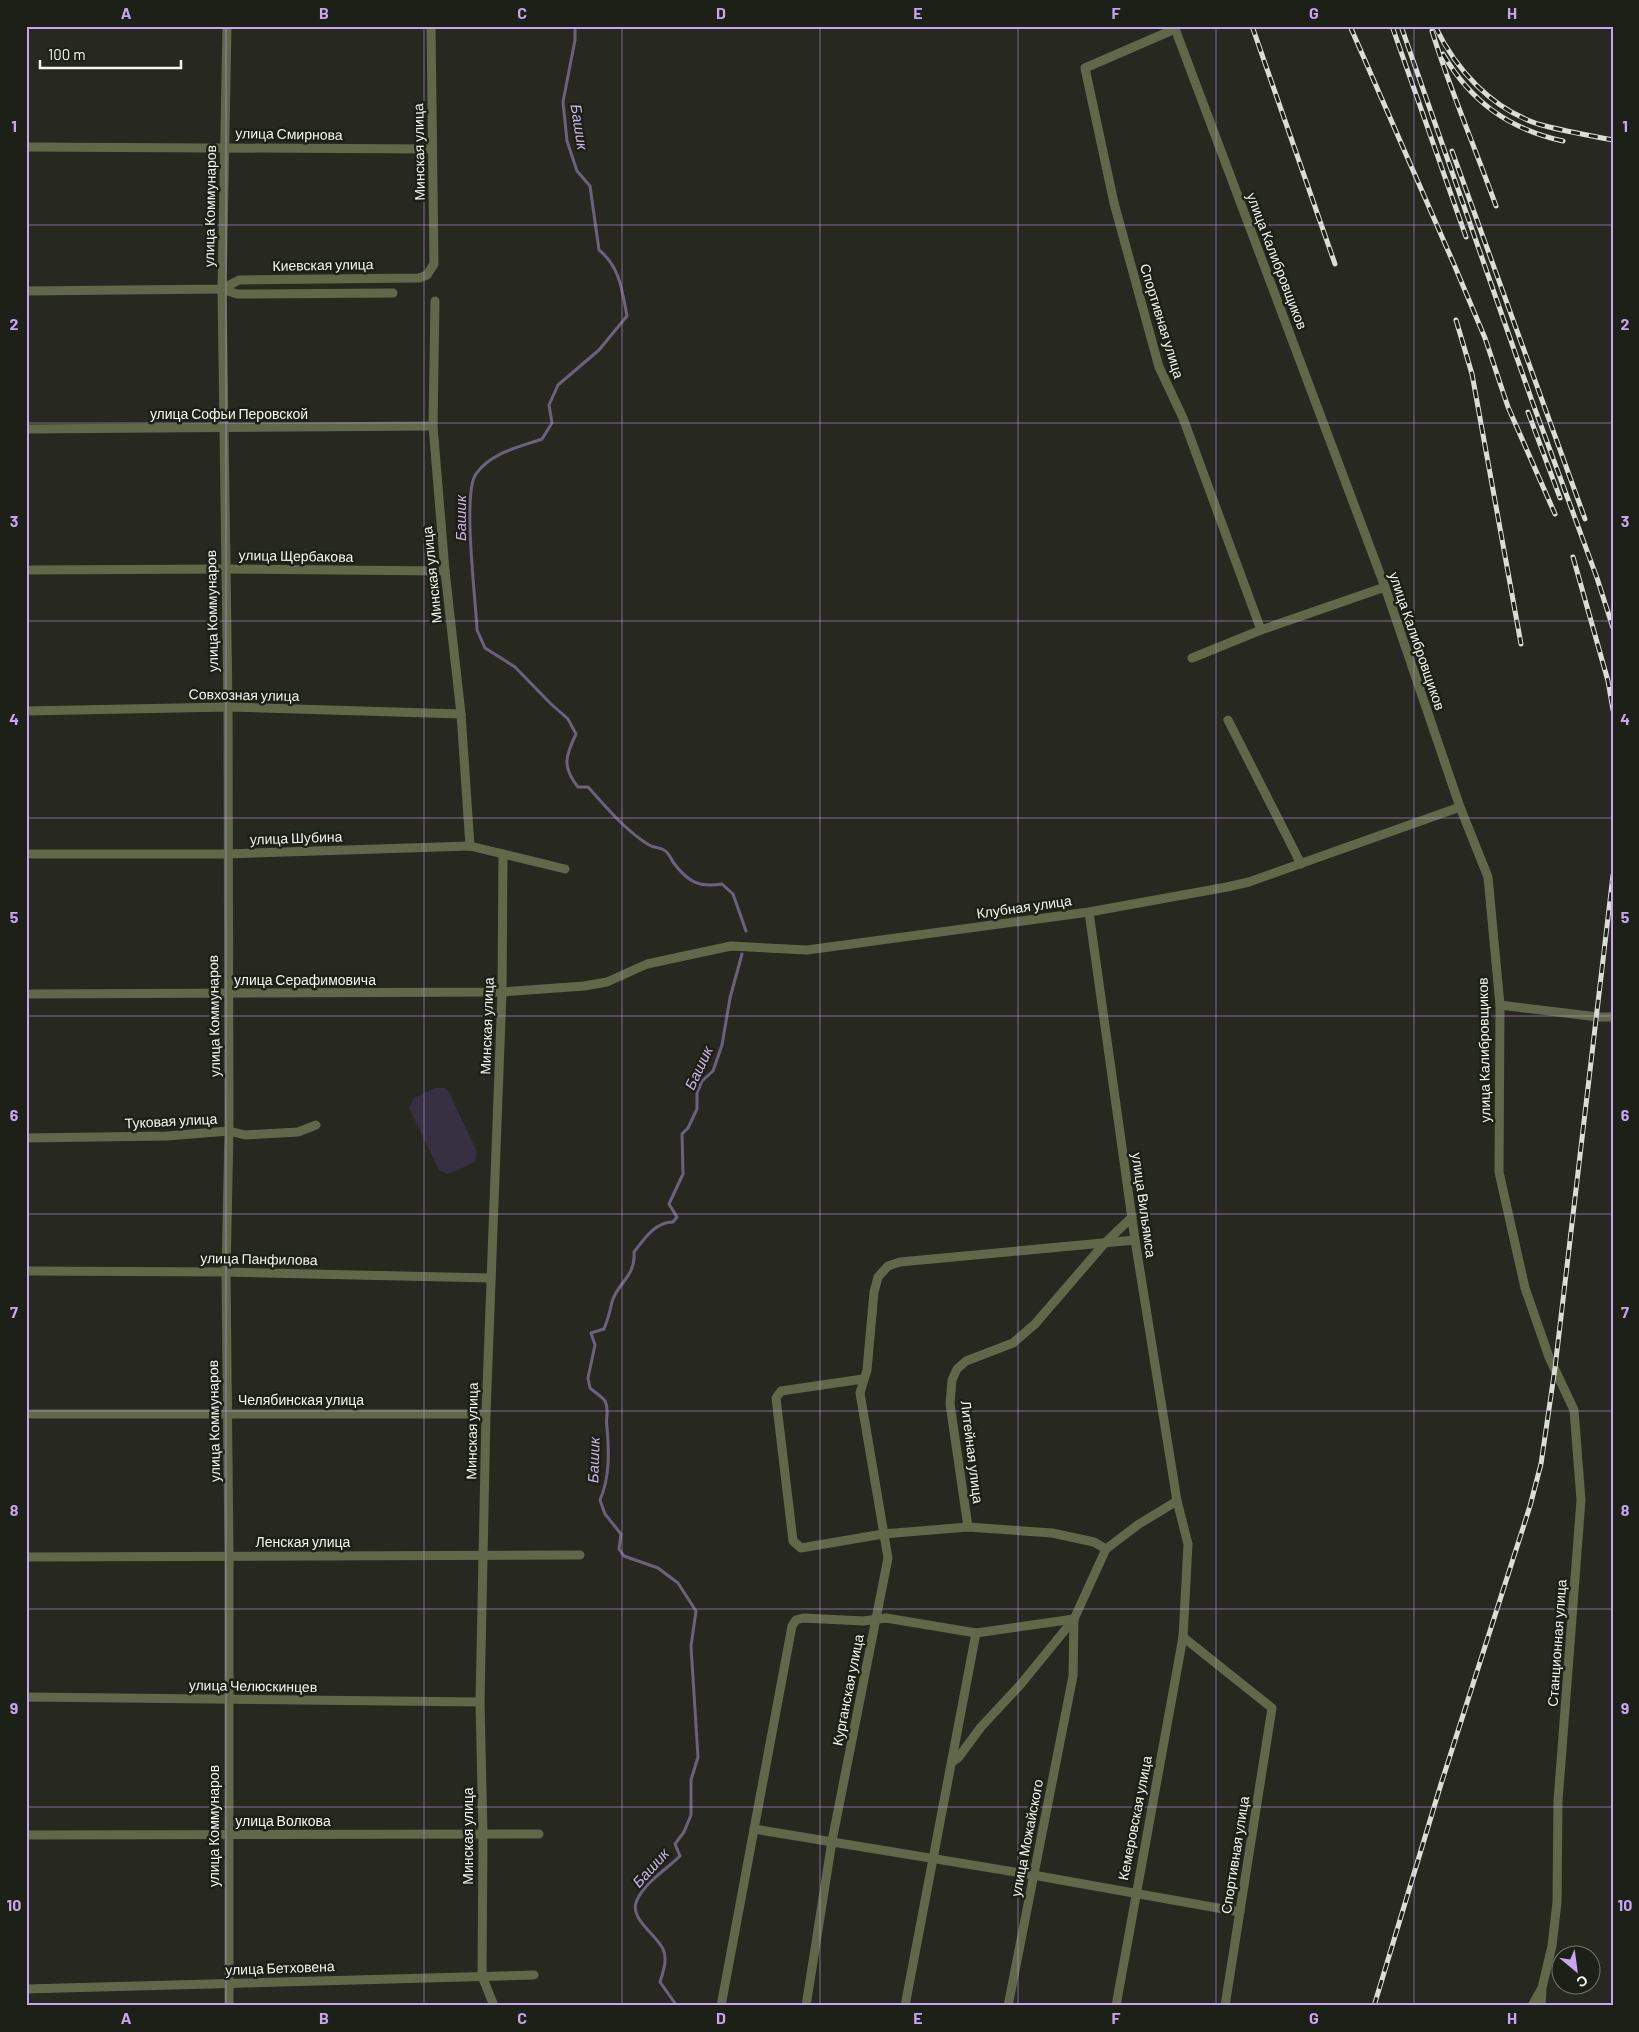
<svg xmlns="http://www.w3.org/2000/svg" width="1639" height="2032" font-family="Barlow,sans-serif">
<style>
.green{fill:#372f42}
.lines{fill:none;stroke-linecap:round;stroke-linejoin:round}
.stream{stroke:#6c617c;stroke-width:3}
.minor{stroke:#606849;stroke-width:9}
.rail-casing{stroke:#dbddd7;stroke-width:5}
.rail{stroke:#1d2017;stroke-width:3;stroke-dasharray:9;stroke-linecap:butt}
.grid{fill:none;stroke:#c6a6f0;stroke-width:1;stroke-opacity:0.55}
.labels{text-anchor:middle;stroke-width:5;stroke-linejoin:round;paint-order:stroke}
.street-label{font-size:14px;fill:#f3f5ef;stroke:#1d2017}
.water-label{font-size:15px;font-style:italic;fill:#cab4e7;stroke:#1d2017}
.neatline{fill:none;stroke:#c6a6f0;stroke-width:2}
.grid-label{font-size:16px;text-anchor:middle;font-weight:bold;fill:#c6a6f0}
</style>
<rect width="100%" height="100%" fill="#272920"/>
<path class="green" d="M435,1088H445L449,1092L477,1152L475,1162L451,1173L447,1174L439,1170L409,1108L414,1098Z"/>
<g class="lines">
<g class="stream">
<path d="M575,26V40L563,102L567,141L577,171L590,186L599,250C620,267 622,290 627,316L599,350L558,385L549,405L552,423L542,439C519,447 490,453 476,474C462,493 476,601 477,630L485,648L515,667L551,704L568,719L576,734C565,757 562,767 578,787H588C607,808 625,830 649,845C654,848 659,847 664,850C668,852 671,858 673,862C687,881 698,888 722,884L733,894L746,931"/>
<path d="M677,2006L660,1982C663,1972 668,1959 663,1949C656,1934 628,1918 637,1900C645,1882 667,1869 680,1856L675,1844L684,1832L691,1815V1780L698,1757L691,1646L696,1611L678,1583L658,1568L624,1556L619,1549L621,1534L605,1514L600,1500C610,1477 609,1452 607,1427C605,1417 610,1411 605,1401C602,1396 594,1392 590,1388L588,1378L595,1345L591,1333L604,1329C609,1317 609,1314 612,1302C617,1283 636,1277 634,1252C644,1239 655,1222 673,1222L677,1217L669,1204L683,1174L682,1134L688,1128L697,1109V1093L702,1081L713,1071L722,1045L730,998L742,954"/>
</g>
<g class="minor">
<path d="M227,26L222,289L228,707L229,1131L226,1272L229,1555V2006"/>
<path d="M1174,26L1385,587L1460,807L1488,877L1500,1005L1499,1172L1525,1288L1549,1357L1574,1410L1581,1500L1558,1801L1557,1902L1552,1946L1542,1988L1532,2006"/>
<path d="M1175,29L1085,68L1114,203L1159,367L1183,418L1261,630"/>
<path d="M26,147L432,149"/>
<path d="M222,289L237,294L393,293"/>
<path d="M26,291L222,289L239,280L419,278L427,275L434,264L431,26"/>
<path d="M435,301L433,426L445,571L461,714L470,846"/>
<path d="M26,429L433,426"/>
<path d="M26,570L225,569L445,571"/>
<path d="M1192,658L1261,630L1385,587"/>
<path d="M26,711L228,707L461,714"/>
<path d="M1228,720L1301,864"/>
<path d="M26,854H227L470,846L565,869"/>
<path d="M1089,912L1135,1240L1177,1501L1188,1544L1183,1637L1116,2006"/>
<path d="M26,994L502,992L584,986L607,982L647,964L731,946L807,950L1089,912L1227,887L1249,882L1460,807"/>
<path d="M1500,1005L1598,1017H1613"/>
<path d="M26,1138L167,1136L229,1131L245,1135L298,1132L316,1125"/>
<path d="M26,1271L226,1272L491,1278"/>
<path d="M863,1379L781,1391L776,1398L793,1541L801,1548L883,1534L968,1527L1052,1533L1094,1542L1106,1549"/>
<path d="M26,1414H486"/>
<path d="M968,1527L950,1404L952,1380L957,1369L966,1361L1013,1343L1035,1324L1104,1244L1132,1217"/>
<path d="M26,1557L580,1555"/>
<path d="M1183,1637L1272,1708L1225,2006"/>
<path d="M26,1697L480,1702"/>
<path d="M952,1762L958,1758L981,1727L1021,1684L1074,1619"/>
<path d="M754,1829L1033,1875L1240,1912"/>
<path d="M26,1835L539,1834"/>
<path d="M26,1989L534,1975"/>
<path d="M494,2006L482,1976L483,1834L480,1702L486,1414L502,992L503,854"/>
<path d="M721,2006L792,1626L796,1620L803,1618L863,1621L886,1618L976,1633L1074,1619"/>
<path d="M806,2006L832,1841L888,1558L860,1393L867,1370L874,1292L878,1277L888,1266L900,1262L1135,1240"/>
<path d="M905,2006L976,1633"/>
<path d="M1008,2006L1073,1676L1074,1619L1106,1549L1139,1524L1177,1501"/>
<path d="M1541,2006L1542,1991"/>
</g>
<defs>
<g id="rail">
<path d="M1252,26L1335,264"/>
<path d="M1350,26L1453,262L1485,338L1508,407L1555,514"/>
<path d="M1392,26L1466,237"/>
<path d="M1401,26L1532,401L1597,578L1613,628"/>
<path d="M1435,26C1456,70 1491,108 1538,124C1562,131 1588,135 1613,140"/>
<path d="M1432,31C1450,90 1475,147 1496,206"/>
<path d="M1443,54C1471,102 1509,129 1563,141"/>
<path d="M1452,151L1585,519"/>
<path d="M1456,320L1472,374L1521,644"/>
<path d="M1528,412L1560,498"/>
<path d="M1573,557L1608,681L1613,710"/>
<path d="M1374,2006L1441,1784L1530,1506L1541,1464L1555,1368L1613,875"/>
</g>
</defs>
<use href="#rail" class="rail-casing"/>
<use href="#rail" class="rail"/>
</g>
<path class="grid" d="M226,26V2006M424,26V2006M622,26V2006M820,26V2006M1018,26V2006M1216,26V2006M1414,26V2006M26,225H1613M26,423H1613M26,621H1613M26,818H1613M26,1016H1613M26,1214H1613M26,1411H1613M26,1609H1613M26,1807H1613"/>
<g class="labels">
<g class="street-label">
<text transform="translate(289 134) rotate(1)" y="5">улица Смирнова</text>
<text transform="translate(419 152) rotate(-91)" y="5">Минская улица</text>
<text transform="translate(210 206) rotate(-89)" y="5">улица Коммунаров</text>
<text transform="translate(1277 261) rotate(69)" y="5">улица Калибровщиков</text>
<text transform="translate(323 265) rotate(-1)" y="5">Киевская улица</text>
<text transform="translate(1162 321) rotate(73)" y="5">Спортивная улица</text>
<text x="229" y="419">улица Софьи Перовской</text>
<text transform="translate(296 556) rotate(1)" y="5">улица Щербакова</text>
<text transform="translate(432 575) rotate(-96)" y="5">Минская улица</text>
<text transform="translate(212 611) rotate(-91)" y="5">улица Коммунаров</text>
<text transform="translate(1417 641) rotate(71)" y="5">улица Калибровщиков</text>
<text transform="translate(244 695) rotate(1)" y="5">Совхозная улица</text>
<text transform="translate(296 838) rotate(-2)" y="5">улица Шубина</text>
<text transform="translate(1024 907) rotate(-8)" y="5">Клубная улица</text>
<text x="305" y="985">улица Серафимовича</text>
<text transform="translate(214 1016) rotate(-91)" y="5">улица Коммунаров</text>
<text transform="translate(487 1026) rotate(-88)" y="5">Минская улица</text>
<text transform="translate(1484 1050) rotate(-91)" y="5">улица Калибровщиков</text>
<text transform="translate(171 1121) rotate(-3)" y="5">Туковая улица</text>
<text transform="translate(1144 1205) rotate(82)" y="5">улица Вильямса</text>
<text transform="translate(259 1259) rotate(1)" y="5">улица Панфилова</text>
<text x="301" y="1405">Челябинская улица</text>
<text transform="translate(214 1421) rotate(-91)" y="5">улица Коммунаров</text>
<text transform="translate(472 1431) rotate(-89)" y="5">Минская улица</text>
<text transform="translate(972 1452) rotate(83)" y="5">Литейная улица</text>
<text x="303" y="1547">Ленская улица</text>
<text transform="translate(1557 1643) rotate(-86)" y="5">Станционная улица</text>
<text transform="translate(253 1686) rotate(1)" y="5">улица Челюскинцев</text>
<text transform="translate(848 1690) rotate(-79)" y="5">Курганская улица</text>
<text transform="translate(1135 1818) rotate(-79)" y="5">Кемеровская улица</text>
<text x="283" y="1826">улица Волкова</text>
<text transform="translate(214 1826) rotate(-90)" y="5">улица Коммунаров</text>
<text transform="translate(468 1836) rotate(-90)" y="5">Минская улица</text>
<text transform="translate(1027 1838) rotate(-79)" y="5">улица Можайского</text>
<text transform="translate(1235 1855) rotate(-81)" y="5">Спортивная улица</text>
<text transform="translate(280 1968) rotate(-2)" y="5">улица Бетховена</text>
</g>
<g class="water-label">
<text transform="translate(579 127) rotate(81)" y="5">Башик</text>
<text transform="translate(461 518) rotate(-90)" y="5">Башик</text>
<text transform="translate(699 1068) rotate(-65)" y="5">Башик</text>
<text transform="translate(594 1460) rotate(-88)" y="5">Башик</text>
<text transform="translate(651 1868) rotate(-48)" y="5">Башик</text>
</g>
</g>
<rect width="1639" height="2032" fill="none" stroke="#1d2017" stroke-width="55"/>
<g transform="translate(1576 1970) rotate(151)"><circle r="24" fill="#1d2017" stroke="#73756d"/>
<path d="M0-4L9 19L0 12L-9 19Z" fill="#c6a6f0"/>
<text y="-8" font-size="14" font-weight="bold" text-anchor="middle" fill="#f3f5ef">С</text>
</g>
<path d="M40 60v8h141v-8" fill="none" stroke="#f3f5ef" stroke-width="2.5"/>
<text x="48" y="60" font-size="15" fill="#f3f5ef" stroke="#1d2017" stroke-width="4" paint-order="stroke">100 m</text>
<rect x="28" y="28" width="1584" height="1976" class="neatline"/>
<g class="grid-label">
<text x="126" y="19">A</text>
<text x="324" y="19">B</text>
<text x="522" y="19">C</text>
<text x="721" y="19">D</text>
<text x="918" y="19">E</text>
<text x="1116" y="19">F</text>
<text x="1314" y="19">G</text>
<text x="1512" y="19">H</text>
<text x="14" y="132">1</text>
<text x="1625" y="132">1</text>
<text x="14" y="330">2</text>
<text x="1625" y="330">2</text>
<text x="14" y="527">3</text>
<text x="1625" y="527">3</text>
<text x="14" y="725">4</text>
<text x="1625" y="725">4</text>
<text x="14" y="923">5</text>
<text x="1625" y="923">5</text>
<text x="14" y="1121">6</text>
<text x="1625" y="1121">6</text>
<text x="14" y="1318">7</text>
<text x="1625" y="1318">7</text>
<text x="14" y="1516">8</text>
<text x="1625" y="1516">8</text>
<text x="14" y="1714">9</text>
<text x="1625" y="1714">9</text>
<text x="14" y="1911">10</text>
<text x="1625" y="1911">10</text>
<text x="126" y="2024">A</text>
<text x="324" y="2024">B</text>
<text x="522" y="2024">C</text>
<text x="721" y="2024">D</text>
<text x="918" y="2024">E</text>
<text x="1116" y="2024">F</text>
<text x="1314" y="2024">G</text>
<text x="1512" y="2024">H</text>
</g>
</svg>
